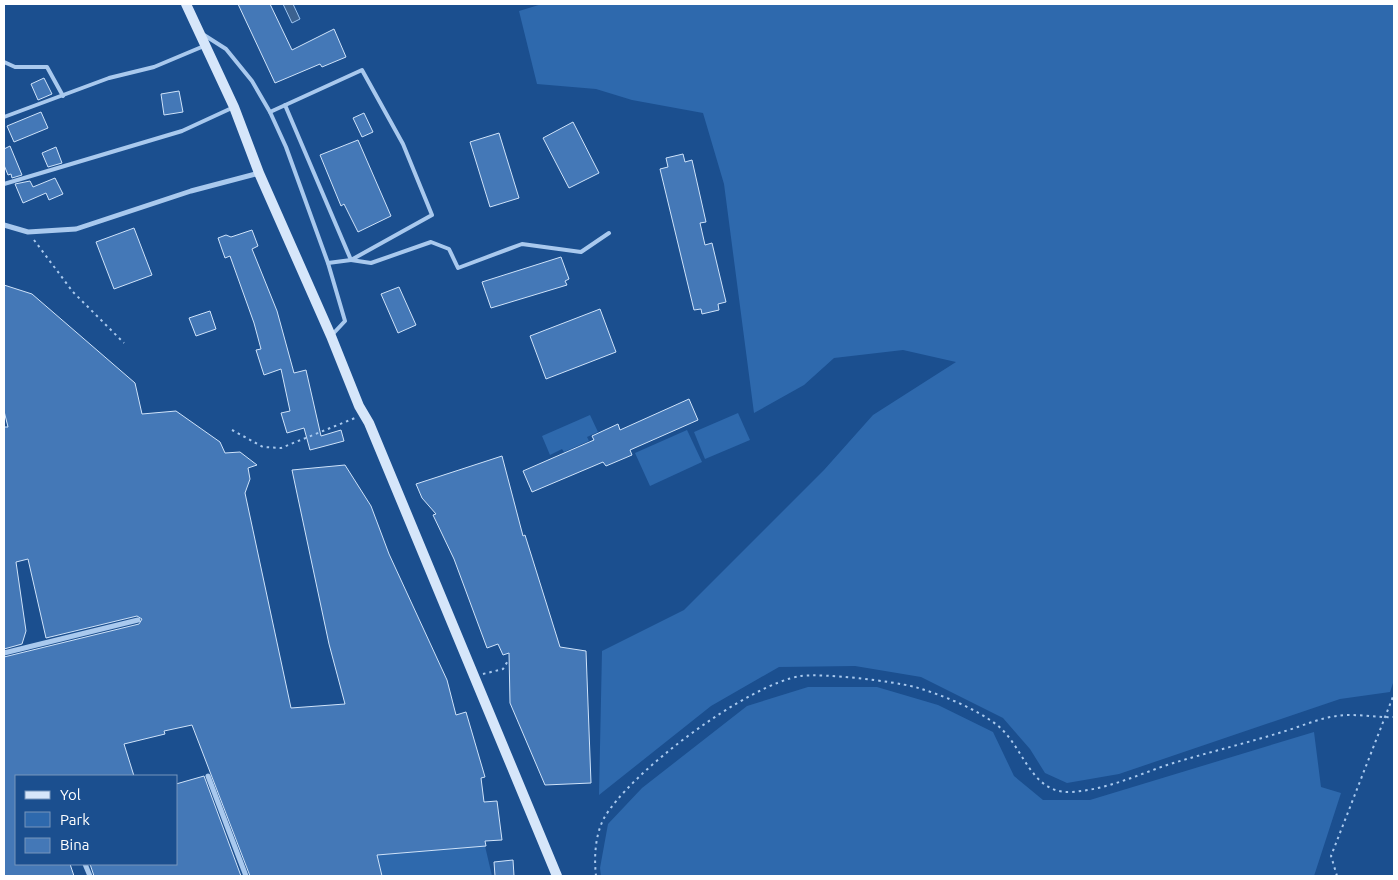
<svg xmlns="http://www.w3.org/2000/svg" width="1398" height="880" font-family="Ubuntu,sans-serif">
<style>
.green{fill:#2e69ad}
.water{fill:#3c6290;stroke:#9cc4f0}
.building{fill:#4478b7;stroke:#cfe3fa}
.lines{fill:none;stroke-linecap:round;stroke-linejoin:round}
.path{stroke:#a9c9ee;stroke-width:2;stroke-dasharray:2.5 4;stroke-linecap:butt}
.lane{stroke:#a9c9ee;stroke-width:4}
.street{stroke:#a9c9ee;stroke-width:5}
.secondary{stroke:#d6e6fa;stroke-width:10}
</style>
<rect width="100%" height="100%" fill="#1b4f8f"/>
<g class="green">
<path d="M542,4H1394V680L1390,692L1340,699L1119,774L1067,783L1045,773L1030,749L1003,718L921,677L855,666L779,667L711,706L599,795L602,651L684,610L824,470L873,415L956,362L903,350L834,358L804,385L754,413L724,184L703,113L632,100L596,89L537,84L519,11Z"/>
<path d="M738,413L750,440L705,459L694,432Z"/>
<path d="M590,415L598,432L587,437L589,441L564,452L562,449L550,455L542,436Z"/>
<path d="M687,430L702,462L650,486L635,453Z"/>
<path d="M808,687H877L938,705L993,732L1014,776L1043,800H1090L1314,732L1321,787L1341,793L1314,876H601L600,868L608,824L642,788L747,706Z"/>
<path d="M485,846L492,876H382L377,855Z"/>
</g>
<path class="water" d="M283,4H293L300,19L292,23Z"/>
<g class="building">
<path d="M238,4H270L292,50L334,29L346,57L322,67L320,64L275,83Z"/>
<path d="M44,78L52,94L38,100L31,84Z"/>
<path d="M179,91L183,112L164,115L161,94Z"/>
<path d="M41,112L48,128L14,142L7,126Z"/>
<path d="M364,113L373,132L362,137L353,118Z"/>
<path d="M573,122L599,173L569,188L543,138Z"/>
<path d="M499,133L519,198L490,207L470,142Z"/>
<path d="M358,140L391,216L358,232L344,204L341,206L320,155Z"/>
<path d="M10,146L22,175L12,178L11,174L8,175L4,165V149Z"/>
<path d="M56,147L62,163L48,167L42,153Z"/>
<path d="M683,154L685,162L692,160L706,222L700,223L705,245L712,243L726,302L718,304L719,310L702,314L701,309L694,310L660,169L668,167L666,158Z"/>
<path d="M55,178L63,194L49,200L46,193L23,203L15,184L30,181L33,187Z"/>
<path d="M134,228L152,275L114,289L96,242Z"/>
<path d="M252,230L258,246L252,249L277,311L294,373L306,370L321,436L341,430L344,441L310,450L304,428L287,433L281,413L290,411L281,369L264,375L256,350L261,349L254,323L230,256L225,258L218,238L226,235L231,237Z"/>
<path d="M561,257L569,279L565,281L567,285L491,308L482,282Z"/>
<path d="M4,285L32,294L135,383L142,414L176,411L220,442L225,453L240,452L257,465L248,468L250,479L245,493L291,708L345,704L329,644L292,470L345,465L371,506L389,554L447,680L456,715L466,712L485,777L481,778L484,802L497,801L502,840L485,841L486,846L377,855L382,876H250L192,725L164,731L165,734L124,744L134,776H16V864H70L74,876H4V657L139,624L142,619L137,616L46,638L28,559L16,562L26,631L22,644L4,649V427H8L4,411Z"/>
<path d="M399,287L416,325L398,333L381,294Z"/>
<path d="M600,309L616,352L546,379L530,336Z"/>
<path d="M210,311L216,329L196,336L189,318Z"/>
<path d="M689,399L698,420L630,450L632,455L606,466L603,462L532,492L523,471L594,440L592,436L618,424L620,430Z"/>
<path d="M502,456L523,536L525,535L560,647L586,651L591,783L545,785L510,703L509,653L503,655L498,644L487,648L454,559L433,515L436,514L422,498L416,484Z"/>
<path d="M204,776L241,876H94L90,864H176V784Z"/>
<path d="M513,860L514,876H495L494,862Z"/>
</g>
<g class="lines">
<g class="path">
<path d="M34,240L73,292L124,343"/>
<path d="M232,430L263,447L281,448L355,418"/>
<path d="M483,674L503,669L509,659"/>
<path d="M596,876C594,858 595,837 603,820C628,773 748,684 801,676C824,673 891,681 915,687C942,695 975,708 997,725C1024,746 1030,794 1071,792C1105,790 1135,776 1167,765C1205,753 1244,744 1282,732C1300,727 1319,718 1337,716C1355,713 1376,718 1394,717"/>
<path d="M1337,876L1331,856L1394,694"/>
</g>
<g class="lane">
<path d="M204,35L226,49L252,81L270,112L286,147L328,263L345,321L331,336"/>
<path d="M4,62L15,67H47L63,96"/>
<path d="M285,105L351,260L371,263L431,242L449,249L458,268L522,244L581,252L609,233"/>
<path d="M270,112L362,70L403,144L432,215L351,260L328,263"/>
<path d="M4,117L109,78L154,67L204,46"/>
<path d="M4,184L182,131L234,107"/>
</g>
<g class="street">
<path d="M4,225L28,232L76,229L191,191L259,173"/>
<path d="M4,653L138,620"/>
<path d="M208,776L246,876"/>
<path d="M85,864L90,876"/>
</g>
<path class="secondary" d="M186,4L234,107L259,173L331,336L359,406L369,423L557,876"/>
</g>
<rect width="1398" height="880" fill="none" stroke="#ffffff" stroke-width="10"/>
<rect x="15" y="775" width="162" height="90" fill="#1b4f8f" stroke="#7695bc"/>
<rect x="25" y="791" width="25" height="8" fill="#d6e6fa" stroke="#7695bc"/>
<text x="60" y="800" font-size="15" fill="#ffffff">Yol</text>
<rect x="25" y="812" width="25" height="15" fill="#2e69ad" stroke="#7695bc"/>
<text x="60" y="825" font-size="15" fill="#ffffff">Park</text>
<rect x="25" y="838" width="25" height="15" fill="#4478b7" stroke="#7695bc"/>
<text x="60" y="850" font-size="15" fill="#ffffff">Bina</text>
</svg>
